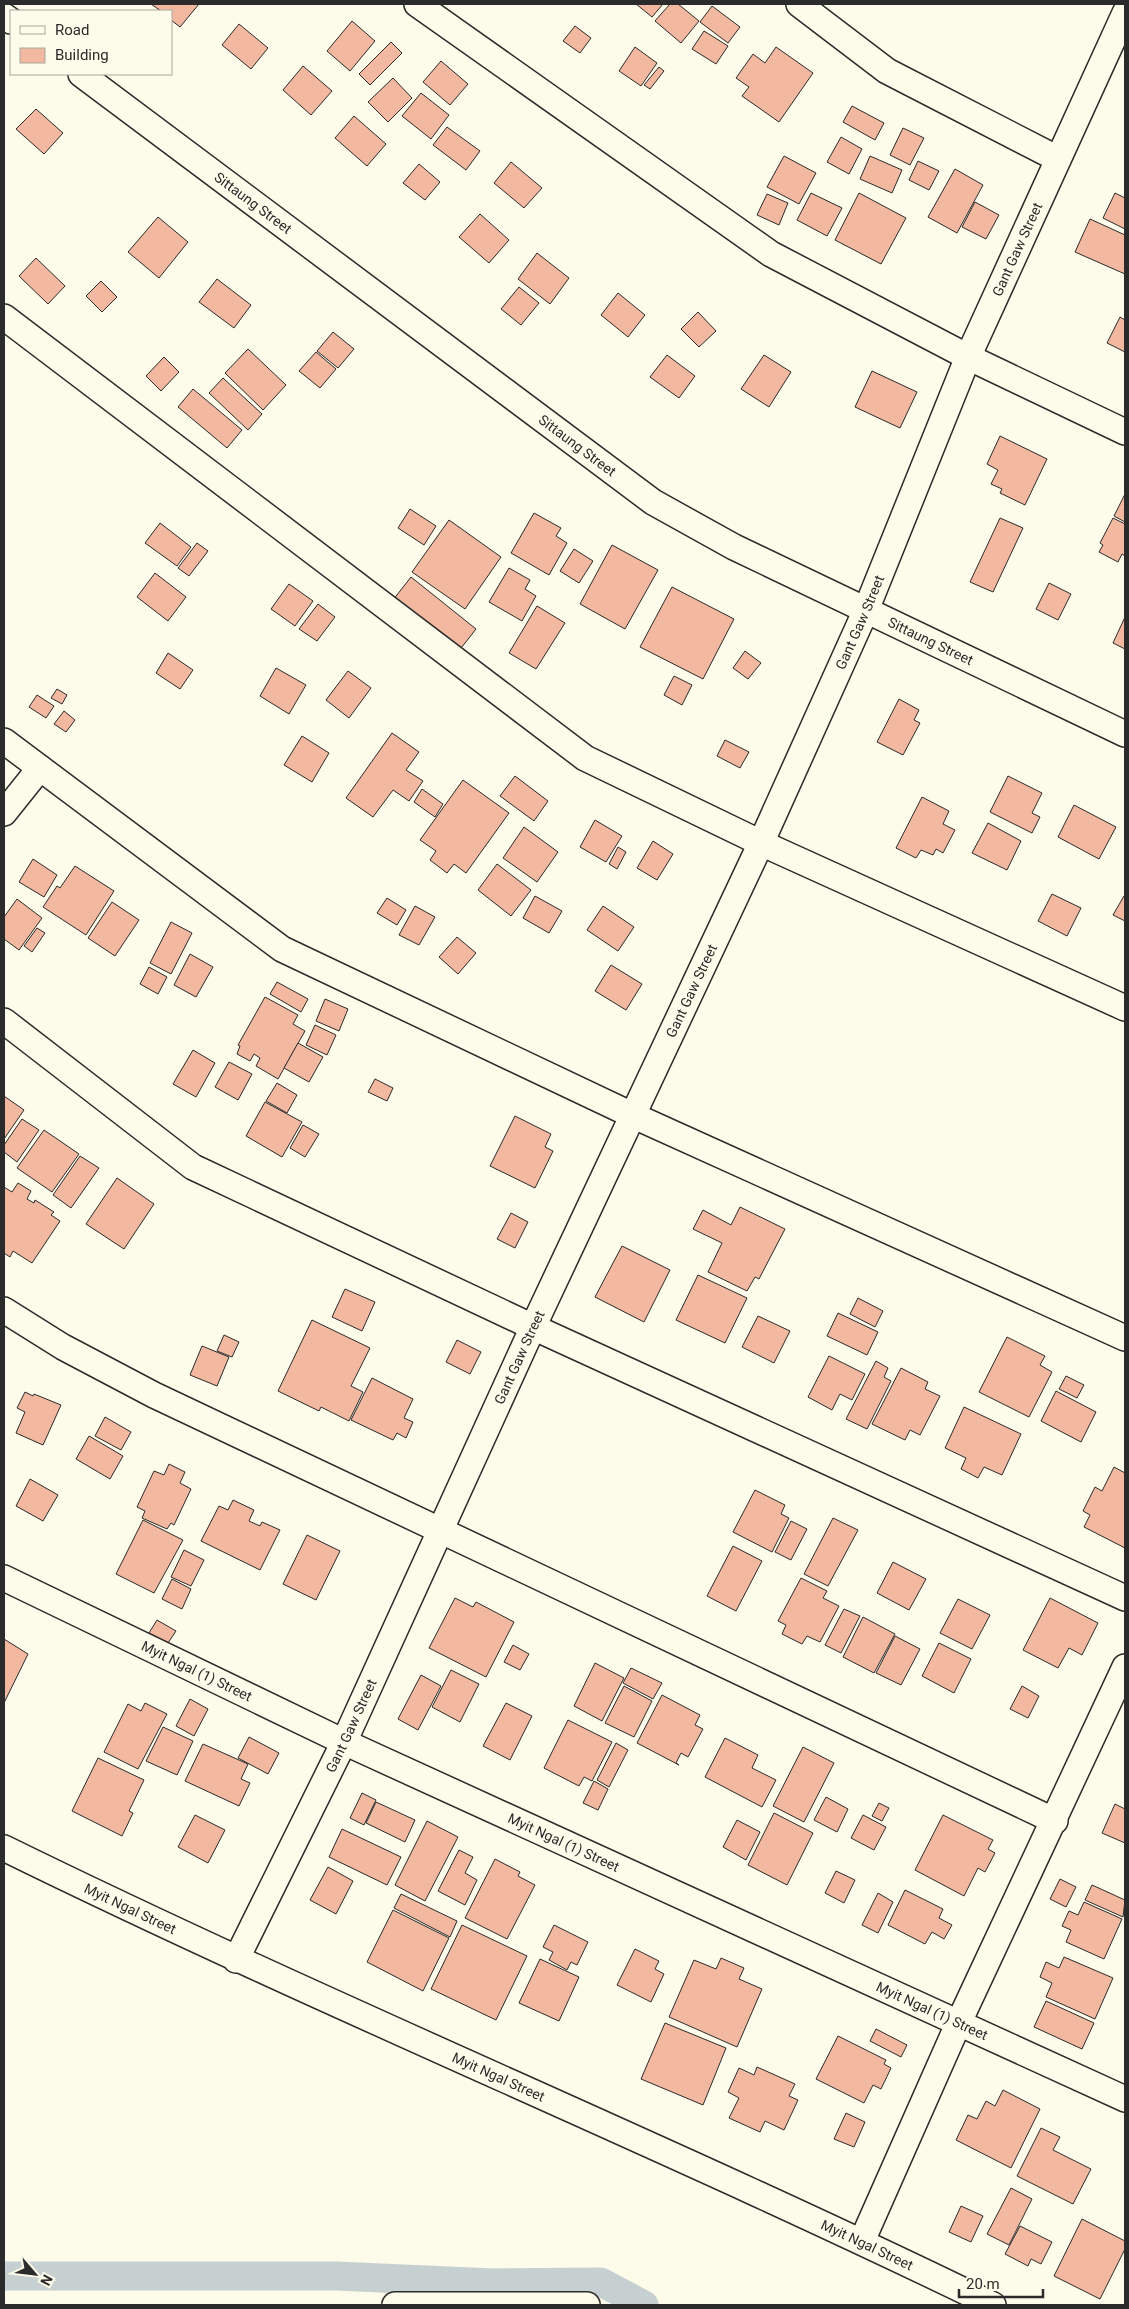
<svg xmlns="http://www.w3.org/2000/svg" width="1129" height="2309" font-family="Roboto,sans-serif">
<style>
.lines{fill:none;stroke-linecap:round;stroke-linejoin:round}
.canal{stroke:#c7d0d0;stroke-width:29}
.building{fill:#f2b8a0;stroke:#2b2b2b}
.minor-casing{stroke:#2b2b2b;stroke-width:28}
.minor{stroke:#fdfbea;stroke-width:25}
.labels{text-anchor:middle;stroke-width:4;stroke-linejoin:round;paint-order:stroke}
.street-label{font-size:14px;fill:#2b2b2b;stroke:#fdfbea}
</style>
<rect width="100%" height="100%" fill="#fdfbea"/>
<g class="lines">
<path class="canal" d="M4,2276H336L493,2283L601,2282L644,2305"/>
</g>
<g class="building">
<path d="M151,4H199L180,27L171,20V11H161Z"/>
<path d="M636,4H663L652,17Z"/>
<path d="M670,4H678L699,21L681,43L655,21Z"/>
<path d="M712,6L740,27L728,43L700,22Z"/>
<path d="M352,21L375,41L350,71L327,51Z"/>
<path d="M239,24L268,48L251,69L222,45Z"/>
<path d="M575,26L591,38L580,53L563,41Z"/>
<path d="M704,31L728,46L716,64L692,49Z"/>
<path d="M391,42L402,53L370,85L359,74Z"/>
<path d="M635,47L657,63L641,86L619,71Z"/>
<path d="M776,47L813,73L779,122L742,96L749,87L736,78L753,54L765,63Z"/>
<path d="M441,61L468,84L450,105L423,82Z"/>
<path d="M303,66L332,91L311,115L283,90Z"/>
<path d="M659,67L664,71L650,89L644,85Z"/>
<path d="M393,78L412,98L388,122L368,102Z"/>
<path d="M421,93L449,115L431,139L402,116Z"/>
<path d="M852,106L884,123L875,140L843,122Z"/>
<path d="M36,109L63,133L44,154L16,129Z"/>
<path d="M354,116L386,144L367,166L335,138Z"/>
<path d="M447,127L480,151L466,170L433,145Z"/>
<path d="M903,128L924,138L910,165L890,155Z"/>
<path d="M841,137L862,149L849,174L827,162Z"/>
<path d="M784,156L816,173L799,204L767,187Z"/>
<path d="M870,156L902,170L892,193L860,179Z"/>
<path d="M918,161L939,171L929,190L909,180Z"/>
<path d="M511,162L542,188L524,208L494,183Z"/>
<path d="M419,164L440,182L425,200L403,183Z"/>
<path d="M955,169L983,185L957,233L928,217Z"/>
<path d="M811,193L842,208L827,236L797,220Z"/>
<path d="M859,193L906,218L881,264L835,240Z"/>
<path d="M1115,193L1125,198V229L1103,218Z"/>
<path d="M767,194L788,203L779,225L757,215Z"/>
<path d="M975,202L999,215L986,239L962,227Z"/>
<path d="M480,214L509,240L489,263L459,237Z"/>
<path d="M158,217L188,242L159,278L128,252Z"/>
<path d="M1090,219L1125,235V274L1075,252Z"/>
<path d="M537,253L569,278L550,304L518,279Z"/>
<path d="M36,258L65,286L48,304L19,276Z"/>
<path d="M217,279L251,305L234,328L199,302Z"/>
<path d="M101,281L117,297L102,312L86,296Z"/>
<path d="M519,287L539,303L521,325L501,309Z"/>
<path d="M618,293L645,315L628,337L601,315Z"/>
<path d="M698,312L716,331L699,347L681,329Z"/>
<path d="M1120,317L1125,320V352L1107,343Z"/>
<path d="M333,332L354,349L338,368L317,351Z"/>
<path d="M248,349L286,385L263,410L225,373Z"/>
<path d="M316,352L336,369L320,388L299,371Z"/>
<path d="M667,355L695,376L679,398L650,377Z"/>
<path d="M764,355L791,372L769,407L741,389Z"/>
<path d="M164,357L179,372L161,391L146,376Z"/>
<path d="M872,371L917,392L900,428L855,407Z"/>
<path d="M223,378L262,414L248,430L209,393Z"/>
<path d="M193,389L242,430L227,448L178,407Z"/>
<path d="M1000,436L1047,459L1025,505L1000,493L1002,489L991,484L998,470L987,464Z"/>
<path d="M1125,494V522L1114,516Z"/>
<path d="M410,509L436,526L424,545L398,528Z"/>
<path d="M534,513L561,528L556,536L567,543L549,575L511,553Z"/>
<path d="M1000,518L1023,528L993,592L970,582Z"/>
<path d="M1113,518L1125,524V556L1122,554L1118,562L1099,552L1103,545L1100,543Z"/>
<path d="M449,520L501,557L465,609L412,572Z"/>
<path d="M160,523L191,547L177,566L145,543Z"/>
<path d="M197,543L208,551L189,576L178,568Z"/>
<path d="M612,545L658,570L625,629L580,604Z"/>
<path d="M574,549L593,561L579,583L560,571Z"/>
<path d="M509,568L530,580L525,589L536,596L522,621L489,602Z"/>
<path d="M155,573L186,597L168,621L137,597Z"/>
<path d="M411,577L476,629L458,652L393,600Z"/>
<path d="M1049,583L1071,594L1058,620L1036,609Z"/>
<path d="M289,584L313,601L295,626L271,609Z"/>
<path d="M672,587L734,619L703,679L640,647Z"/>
<path d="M318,604L335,617L317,641L299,629Z"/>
<path d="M537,606L565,623L536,669L509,653Z"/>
<path d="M1125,617V649L1113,643Z"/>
<path d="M745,651L761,663L748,679L733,668Z"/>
<path d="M168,653L193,670L180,689L156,673Z"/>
<path d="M276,668L306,685L289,714L260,696Z"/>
<path d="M348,671L371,688L349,718L326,700Z"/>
<path d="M674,676L692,685L682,705L664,695Z"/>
<path d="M57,689L67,695L62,704L51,698Z"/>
<path d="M37,695L54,706L46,718L29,707Z"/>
<path d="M899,699L919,710L914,720L920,723L903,755L877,742Z"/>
<path d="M64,711L75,720L66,732L54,724Z"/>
<path d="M392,733L419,752L406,770L423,781L409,801L393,790L373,817L346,798Z"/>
<path d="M302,736L329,753L312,782L284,765Z"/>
<path d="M725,740L749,752L740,768L717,756Z"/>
<path d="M515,776L548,801L534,821L500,796Z"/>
<path d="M1008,776L1042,793L1032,813L1040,817L1032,833L990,812Z"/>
<path d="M463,780L509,813L466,873L454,864L447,873L430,860L436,851L420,840Z"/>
<path d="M422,789L443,804L435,817L414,802Z"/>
<path d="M922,797L949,811L943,824L955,830L943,853L936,849L933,855L921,850L916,858L896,848Z"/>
<path d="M1074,805L1116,827L1099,859L1058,837Z"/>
<path d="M595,820L622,836L606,862L580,847Z"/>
<path d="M988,823L1021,841L1007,870L972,853Z"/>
<path d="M524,827L558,852L537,882L503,858Z"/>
<path d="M653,841L673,854L657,880L637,868Z"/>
<path d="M618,847L626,852L617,869L609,864Z"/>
<path d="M33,859L57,875L44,897L19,882Z"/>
<path d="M497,864L531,890L511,916L478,890Z"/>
<path d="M75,866L114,891L86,935L43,907L57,886L60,888Z"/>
<path d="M1052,894L1081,908L1067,936L1038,921Z"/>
<path d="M535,896L562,911L549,933L523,918Z"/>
<path d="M1124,896L1125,897V921L1113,915Z"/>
<path d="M387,898L406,910L397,925L377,913Z"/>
<path d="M17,899L42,918L19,950L4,939V917Z"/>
<path d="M112,902L139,920L115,956L88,938Z"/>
<path d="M415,906L435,917L419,945L399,935Z"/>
<path d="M603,906L634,927L618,951L587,930Z"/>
<path d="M171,922L192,933L171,974L150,963Z"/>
<path d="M37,928L45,933L32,952L24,946Z"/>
<path d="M457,937L476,953L458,974L439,957Z"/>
<path d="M190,954L213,967L196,997L174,985Z"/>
<path d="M611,965L642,984L626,1010L595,991Z"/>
<path d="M149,967L167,977L158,994L140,984Z"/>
<path d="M277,982L308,999L301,1012L270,994Z"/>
<path d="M265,997L298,1015L293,1024L305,1031L278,1079L256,1066L260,1058L254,1054L250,1061L237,1054L240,1046L238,1045Z"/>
<path d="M325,999L348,1009L339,1031L316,1021Z"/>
<path d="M315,1025L336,1035L327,1055L306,1045Z"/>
<path d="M298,1043L323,1057L309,1082L284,1068Z"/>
<path d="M193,1050L215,1063L196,1097L173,1084Z"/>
<path d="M229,1062L252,1074L238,1100L215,1087Z"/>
<path d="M375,1079L393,1088L387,1101L368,1092Z"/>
<path d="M277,1083L297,1095L287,1113L266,1101Z"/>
<path d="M4,1096L24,1110L4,1139Z"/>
<path d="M265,1102L302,1122L282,1157L246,1136Z"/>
<path d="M515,1116L551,1134L545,1147L553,1151L535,1188L490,1166Z"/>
<path d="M22,1119L39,1130L17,1162L4,1152V1145Z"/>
<path d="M303,1125L319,1134L305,1157L290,1148Z"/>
<path d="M44,1130L79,1154L52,1192L17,1168Z"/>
<path d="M80,1156L99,1168L71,1208L53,1195Z"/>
<path d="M117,1178L154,1204L124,1249L86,1224Z"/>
<path d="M18,1183L31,1191L27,1199L34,1203L35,1200L54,1212L51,1215L60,1221L32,1263L13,1251L10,1257L4,1253V1187L12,1192Z"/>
<path d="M740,1207L785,1229L759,1279L755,1277L747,1291L708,1272L722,1243L693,1229L703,1210L731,1225Z"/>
<path d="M511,1213L528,1222L515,1248L497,1239Z"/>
<path d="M622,1246L670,1270L644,1322L595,1297Z"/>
<path d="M698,1275L747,1298L725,1343L676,1320Z"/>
<path d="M345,1289L375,1302L362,1331L332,1317Z"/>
<path d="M858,1298L883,1311L875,1327L850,1314Z"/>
<path d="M838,1313L878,1332L867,1355L827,1336Z"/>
<path d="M758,1316L790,1331L774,1363L742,1347Z"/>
<path d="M312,1320L370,1348L351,1386L363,1392L349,1421L321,1407L319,1411L278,1391Z"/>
<path d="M224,1335L239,1342L232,1357L217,1351Z"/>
<path d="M1007,1337L1045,1356L1040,1365L1052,1372L1029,1417L979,1392Z"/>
<path d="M457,1340L481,1352L470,1374L446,1362Z"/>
<path d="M202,1346L229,1357L217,1386L190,1375Z"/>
<path d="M829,1356L865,1374L852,1400L840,1394L832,1410L808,1397Z"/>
<path d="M876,1361L888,1368L884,1377L891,1381L867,1429L846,1419Z"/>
<path d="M901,1368L928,1382L925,1389L940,1396L920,1435L910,1430L905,1440L872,1424Z"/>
<path d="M1066,1376L1084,1385L1077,1398L1059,1389Z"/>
<path d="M372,1378L413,1399L404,1418L413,1422L406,1438L397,1433L393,1440L351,1420Z"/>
<path d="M1056,1391L1096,1412L1081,1442L1041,1421Z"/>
<path d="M25,1392L33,1396L34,1394L61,1405L43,1445L16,1433L25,1412L17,1408Z"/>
<path d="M964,1407L1021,1434L1002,1475L984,1467L978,1478L961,1469L966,1458L945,1448Z"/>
<path d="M105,1417L131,1432L121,1450L95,1436Z"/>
<path d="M89,1436L123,1456L110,1479L76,1459Z"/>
<path d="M169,1464L185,1472L180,1483L191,1489L174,1525L171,1523L167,1529L142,1518L145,1511L137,1507L154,1471L164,1475Z"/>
<path d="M1114,1467L1125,1473V1548L1084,1527L1090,1515L1083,1511L1095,1487L1102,1491Z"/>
<path d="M30,1479L58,1495L43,1521L16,1506Z"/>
<path d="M755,1490L785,1505L781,1514L789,1518L772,1552L733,1532Z"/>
<path d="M233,1500L254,1510L249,1521L260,1526L262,1522L280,1530L260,1570L201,1541L219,1506L228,1510Z"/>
<path d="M833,1518L858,1530L828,1586L804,1574Z"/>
<path d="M143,1520L183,1540L154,1593L116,1574Z"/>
<path d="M791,1521L807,1529L791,1560L775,1552Z"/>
<path d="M307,1535L340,1551L316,1600L283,1584Z"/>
<path d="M733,1546L762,1561L736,1611L707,1596Z"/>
<path d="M184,1550L204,1560L191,1586L171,1577Z"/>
<path d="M893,1562L926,1579L909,1610L877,1593Z"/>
<path d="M801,1578L827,1591L823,1598L839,1606L820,1642L807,1636L802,1644L782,1634L786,1625L778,1621Z"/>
<path d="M172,1579L191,1589L182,1609L162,1599Z"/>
<path d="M455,1598L473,1607L476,1602L514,1622L486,1677L429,1648Z"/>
<path d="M1050,1598L1098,1623L1082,1655L1069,1648L1058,1668L1023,1650Z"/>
<path d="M958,1599L990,1615L972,1649L940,1633Z"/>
<path d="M844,1609L860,1616L841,1653L825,1645Z"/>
<path d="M863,1617L895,1634L874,1673L843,1657Z"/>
<path d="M157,1620L176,1631L168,1643L149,1633Z"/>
<path d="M895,1636L920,1649L901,1685L876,1673Z"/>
<path d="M4,1639L28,1654L4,1703Z"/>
<path d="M939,1643L971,1659L954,1693L922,1676Z"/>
<path d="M513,1645L529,1654L520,1670L504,1662Z"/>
<path d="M595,1663L624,1678L602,1721L574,1706Z"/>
<path d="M631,1668L662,1683L653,1699L623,1683Z"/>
<path d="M451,1670L479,1684L460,1722L432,1707Z"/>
<path d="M421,1675L441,1686L418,1730L398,1719Z"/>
<path d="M624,1686L652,1701L634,1737L605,1723Z"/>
<path d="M1022,1686L1039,1696L1028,1718L1010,1709Z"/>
<path d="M662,1695L700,1715L695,1725L703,1729L688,1757L681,1753L676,1763L679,1765L637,1743Z"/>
<path d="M190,1699L208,1709L194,1736L176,1726Z"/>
<path d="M145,1703L167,1714L138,1769L104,1752L128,1704L141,1711Z"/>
<path d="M506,1703L532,1716L510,1760L483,1746Z"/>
<path d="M568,1720L612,1742L592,1781L584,1777L579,1786L544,1768Z"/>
<path d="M163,1727L193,1741L177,1775L146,1761Z"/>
<path d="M249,1737L279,1753L268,1774L238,1758Z"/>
<path d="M725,1738L758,1755L752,1768L776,1780L762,1807L705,1777Z"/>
<path d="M616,1743L628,1750L609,1787L597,1780Z"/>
<path d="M203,1744L248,1764L241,1779L250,1783L239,1806L185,1781Z"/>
<path d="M803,1747L834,1763L804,1822L773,1806Z"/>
<path d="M98,1758L144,1780L129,1811L133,1813L122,1836L72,1811Z"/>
<path d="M594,1781L608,1789L598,1810L583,1803Z"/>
<path d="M362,1793L376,1800L364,1825L350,1818Z"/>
<path d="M826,1797L848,1809L837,1832L814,1820Z"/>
<path d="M376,1802L415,1820L405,1842L366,1823Z"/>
<path d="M879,1803L889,1808L882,1821L872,1816Z"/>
<path d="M1115,1804L1125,1809V1843L1102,1833Z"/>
<path d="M774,1813L813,1833L787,1885L748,1865Z"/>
<path d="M195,1815L225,1830L208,1863L178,1847Z"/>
<path d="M863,1815L886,1827L874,1850L851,1838Z"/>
<path d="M943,1815L993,1840L988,1849L995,1853L985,1872L978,1868L964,1896L915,1870Z"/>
<path d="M737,1820L760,1832L746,1860L723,1847Z"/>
<path d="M427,1821L458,1837L425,1901L395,1885Z"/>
<path d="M342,1829L401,1857L387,1885L329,1857Z"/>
<path d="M459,1850L473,1857L465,1873L477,1880L465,1905L438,1891Z"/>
<path d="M495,1859L520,1872L518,1876L535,1885L507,1939L465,1918Z"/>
<path d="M328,1867L353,1881L336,1914L310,1900Z"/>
<path d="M836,1871L855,1880L844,1903L825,1893Z"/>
<path d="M1060,1879L1076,1887L1066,1907L1050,1899Z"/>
<path d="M1092,1885L1125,1900L1123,1917L1085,1900Z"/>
<path d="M905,1890L943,1909L939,1918L952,1925L944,1939L932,1932L925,1944L888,1925Z"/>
<path d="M878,1893L893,1902L878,1933L862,1925Z"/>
<path d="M401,1894L457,1921L450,1937L394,1908Z"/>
<path d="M1084,1902L1122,1919L1104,1959L1066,1942L1071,1930L1062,1926L1069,1911L1078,1915Z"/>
<path d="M393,1910L449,1938L423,1991L367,1962Z"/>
<path d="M462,1925L527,1956L496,2020L431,1989Z"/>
<path d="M554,1925L588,1942L577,1965L571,1962L567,1970L549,1960L553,1952L543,1947Z"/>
<path d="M635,1949L659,1961L655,1969L664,1974L651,2002L617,1985Z"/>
<path d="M1064,1957L1113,1978L1095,2019L1046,1997L1052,1983L1040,1977L1046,1962L1059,1968Z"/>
<path d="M721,1958L744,1968L739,1979L762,1989L737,2047L669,2017L694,1960L716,1969Z"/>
<path d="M540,1959L579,1977L559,2021L519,2003Z"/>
<path d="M1046,2001L1094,2023L1082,2049L1034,2027Z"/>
<path d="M665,2023L726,2048L703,2105L641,2079Z"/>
<path d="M876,2029L907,2045L901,2057L870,2041Z"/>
<path d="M838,2036L886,2060L884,2064L891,2068L881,2089L873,2085L864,2103L816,2079Z"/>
<path d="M757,2067L795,2084L789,2096L798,2100L784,2130L765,2121L760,2132L729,2118L739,2098L728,2092L739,2068L754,2075Z"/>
<path d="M1003,2090L1040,2109L1011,2168L956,2140L968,2115L977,2119L986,2101L995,2106Z"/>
<path d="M846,2113L865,2122L854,2147L834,2139Z"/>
<path d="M1041,2128L1060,2137L1053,2150L1091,2169L1073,2204L1017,2176Z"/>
<path d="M1011,2188L1032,2199L1009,2245L987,2234Z"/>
<path d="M961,2206L983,2216L971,2242L949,2232Z"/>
<path d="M1082,2219L1125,2241V2249L1100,2299L1054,2276Z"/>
<path d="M1020,2226L1052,2242L1041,2264L1031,2259L1028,2266L1005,2254Z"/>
</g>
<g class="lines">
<defs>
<g id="minor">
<path d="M417,4L771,254L968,357L1125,432"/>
<path d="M799,4L887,71L1058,159"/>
<path d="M4,16L11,21"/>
<path id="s1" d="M81,74L653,502L734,547L1125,734"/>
<path d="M4,317L585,758L761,843L1125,1008"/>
<path d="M4,741L282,949L632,1115L1125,1338"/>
<path d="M4,813L40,768"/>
<path d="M4,1021L193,1167L533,1327L1125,1598"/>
<path d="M4,1310L63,1347L154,1395L1055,1821"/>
<path id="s2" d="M4,1578L344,1742L1125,2099"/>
<path id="s3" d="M4,1848C330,2008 667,2146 993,2305"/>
<path id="s4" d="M236,1960L344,1742L533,1327L761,843L866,610L968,357L1125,13"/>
<path d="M862,2241L959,2022L1125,1667"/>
<path d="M395,2305H587"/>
</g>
</defs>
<use href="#minor" class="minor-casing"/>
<use href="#minor" class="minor"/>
</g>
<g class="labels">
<g class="street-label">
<text dy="5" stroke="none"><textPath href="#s1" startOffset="215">Sittaung Street</textPath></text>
<text dy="5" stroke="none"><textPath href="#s4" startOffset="1881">Gant Gaw Street</textPath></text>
<text dy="5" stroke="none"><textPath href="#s1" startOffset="620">Sittaung Street</textPath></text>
<text dy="5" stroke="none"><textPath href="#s4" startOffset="1476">Gant Gaw Street</textPath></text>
<text dy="5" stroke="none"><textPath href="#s1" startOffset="1025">Sittaung Street</textPath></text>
<text dy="5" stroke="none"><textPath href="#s4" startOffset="1071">Gant Gaw Street</textPath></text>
<text dy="5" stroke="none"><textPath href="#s4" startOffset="666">Gant Gaw Street</textPath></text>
<text dy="5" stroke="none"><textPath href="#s2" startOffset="214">Myit Ngal (1) Street</textPath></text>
<text dy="5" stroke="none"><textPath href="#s4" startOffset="261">Gant Gaw Street</textPath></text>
<text dy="5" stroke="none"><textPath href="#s2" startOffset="619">Myit Ngal (1) Street</textPath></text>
<text dy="5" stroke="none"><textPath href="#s3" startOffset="140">Myit Ngal Street</textPath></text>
<text dy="5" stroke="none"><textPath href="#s2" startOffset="1024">Myit Ngal (1) Street</textPath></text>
<text dy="5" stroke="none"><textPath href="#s3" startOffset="545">Myit Ngal Street</textPath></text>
<text dy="5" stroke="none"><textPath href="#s3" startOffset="950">Myit Ngal Street</textPath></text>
</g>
</g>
<rect width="1129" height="2309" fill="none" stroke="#2b2b2b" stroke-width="10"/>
<rect x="10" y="10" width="162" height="65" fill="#fdfbea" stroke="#a9a89e"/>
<rect x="20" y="26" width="25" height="8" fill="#fdfbea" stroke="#a9a89e"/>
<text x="55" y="35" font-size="15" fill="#2b2b2b">Road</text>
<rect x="20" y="48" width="25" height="15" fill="#f2b8a0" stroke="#a9a89e"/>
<text x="55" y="60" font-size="15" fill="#2b2b2b">Building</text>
<g transform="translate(35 2274) rotate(118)" stroke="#fdfbea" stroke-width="4" paint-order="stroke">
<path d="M0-4L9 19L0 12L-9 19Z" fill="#2b2b2b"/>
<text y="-8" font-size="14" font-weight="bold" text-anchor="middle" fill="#2b2b2b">N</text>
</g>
<path d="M959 2289v8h84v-8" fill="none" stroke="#2b2b2b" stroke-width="2.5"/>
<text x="966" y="2289" font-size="15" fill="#2b2b2b" stroke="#fdfbea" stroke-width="4" paint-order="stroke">20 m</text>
</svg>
